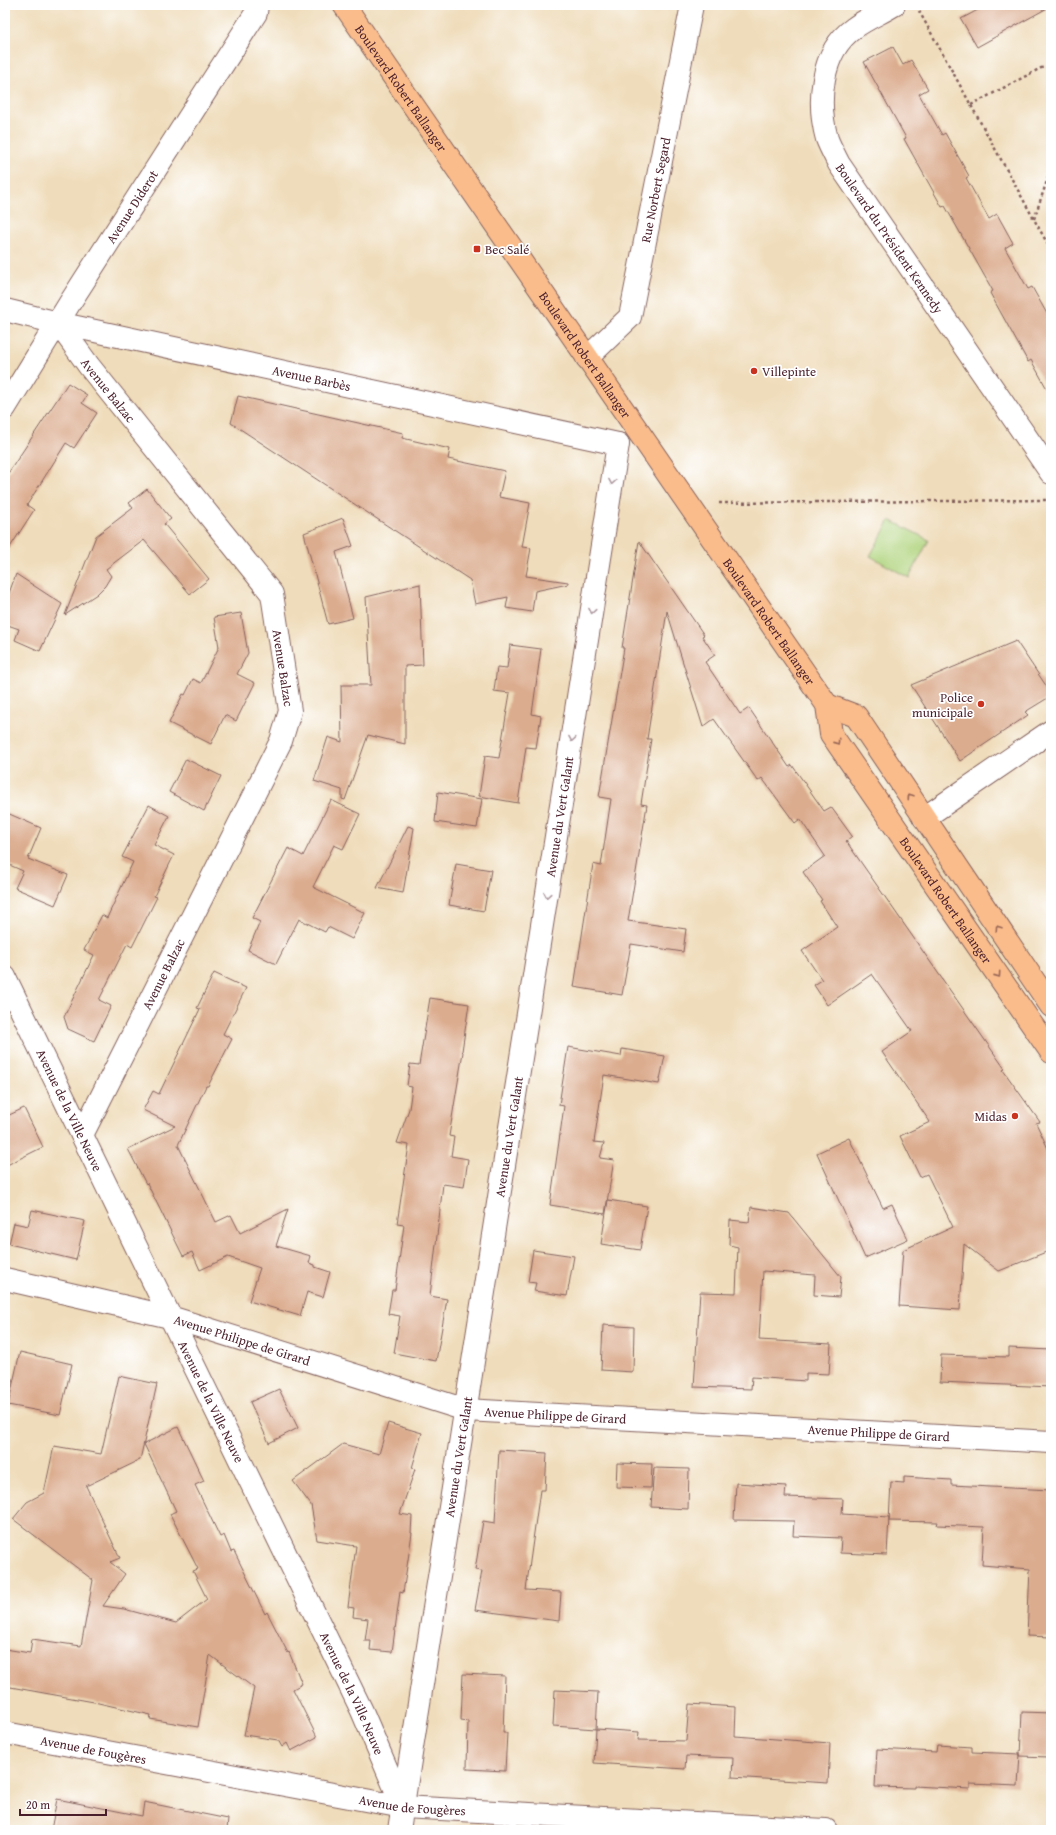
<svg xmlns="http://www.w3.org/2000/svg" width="1056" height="1835" font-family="'Gentium Book Plus',serif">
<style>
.green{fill:#b0d47e;stroke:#7d7a54}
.building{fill:#dbac8e}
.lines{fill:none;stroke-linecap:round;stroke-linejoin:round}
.minor-casing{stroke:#84615d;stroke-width:24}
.major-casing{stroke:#84615d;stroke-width:24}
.path{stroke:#84615d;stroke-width:2.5;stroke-dasharray:3 3;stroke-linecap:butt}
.minor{stroke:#fff;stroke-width:22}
.major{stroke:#fabc8b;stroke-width:22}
.oneway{stroke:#ae9aa0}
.oneway2{stroke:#996656}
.poi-dot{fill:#c8321e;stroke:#fff;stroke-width:1.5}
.labels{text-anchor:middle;stroke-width:3.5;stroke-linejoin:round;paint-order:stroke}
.street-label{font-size:13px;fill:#4a1f2b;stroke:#fff}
.poi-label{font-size:13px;fill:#4a1f2b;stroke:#fff;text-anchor:start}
</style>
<rect width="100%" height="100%" fill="#fff"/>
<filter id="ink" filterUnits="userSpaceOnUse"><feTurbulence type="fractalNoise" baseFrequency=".025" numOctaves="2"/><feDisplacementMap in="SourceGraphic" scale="8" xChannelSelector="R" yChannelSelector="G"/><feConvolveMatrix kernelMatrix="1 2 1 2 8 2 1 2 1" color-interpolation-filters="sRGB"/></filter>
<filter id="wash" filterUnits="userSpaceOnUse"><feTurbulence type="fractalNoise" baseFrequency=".012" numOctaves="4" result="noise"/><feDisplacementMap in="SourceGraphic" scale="16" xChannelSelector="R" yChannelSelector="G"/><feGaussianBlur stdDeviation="0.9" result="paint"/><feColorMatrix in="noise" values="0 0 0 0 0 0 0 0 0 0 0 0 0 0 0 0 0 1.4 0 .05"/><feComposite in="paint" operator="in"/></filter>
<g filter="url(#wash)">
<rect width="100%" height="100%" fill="#efdcba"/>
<path class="green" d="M890,520L929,540L909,578L870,556Z"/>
<g id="blocks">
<g class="building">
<path d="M987,5H1051V6L977,47L961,19Z"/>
<path d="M893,47L903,65L911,60L928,89L919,94L942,135L945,133L969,176L966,178L989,219L997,214L1013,243L1005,248L1028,289L1032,287L1051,321V396L1031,360L1028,362L990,293L993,291L945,206L942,207L904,139L906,138L864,62Z"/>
<path d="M68,383L87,395L82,403L97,413L74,448L66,443L27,505L34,510L5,555V478Z"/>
<path d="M238,396L403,433L402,438L450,449L448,459L505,471L499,497L530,503L522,547L531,548L526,576L568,582V584L535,591L532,612L506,608L508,597L475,604L470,580L231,423Z"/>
<path d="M147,489L171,519L164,524L209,579L190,594L144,540L106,569L111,576L105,586L97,594L65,615L96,536L133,508L129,503Z"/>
<path d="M343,518L353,546L336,552L353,618L328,624L304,533Z"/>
<path d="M639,541L704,635L702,636L715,655L705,662L740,714L749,708L789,767L792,765L824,811L831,807L852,836L846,841L1005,1069L1003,1070L1040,1122L1036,1123L1051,1155V1250L999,1271L964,1244L960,1310L899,1306L903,1250L953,1227L927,1174L920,1177L900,1136L930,1122L882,1052L912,1031L872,974L827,1005L814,985L822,980L802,951L837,927L820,901L822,900L803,872L825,856L800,819L795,823L762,778L758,781L714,719L703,727L667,611L647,739H651L641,804L647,805L628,921L686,929L683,952L631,944L622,995L574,987L593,864L601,866L611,799L599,797L624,648H622Z"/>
<path d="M16,574L62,604L40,651L15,640L19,629L5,624V604Z"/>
<path d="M420,584L423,665L405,666V744L368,735L345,800L342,799V790L314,781L328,737L342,742L341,685H371L366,597Z"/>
<path d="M241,613L248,653L237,674L255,683L236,721L225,715L211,744L169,723L183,694L185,695L193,679L201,683L219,647L214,617Z"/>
<path d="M1016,641L1051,693V696L1025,712L1028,715L960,761L911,685Z"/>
<path d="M510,645L541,649L532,714L541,716L536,748L526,747L518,803L479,796L485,756L499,758L510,693L494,691L497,667L507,668Z"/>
<path d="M186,759L221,776L204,811L169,792Z"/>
<path d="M438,792L482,799L477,828L435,822Z"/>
<path d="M331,800L360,814L343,849L334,845L313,887L365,913L352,939L328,927L325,932L299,919L276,964L248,950L260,922L252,918L288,848L303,856Z"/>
<path d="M149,805L169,816L154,845L174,855L154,896L157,897L132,947L127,944L99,1000L111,1006L94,1041L68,1029L64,1017L94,955L84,950L102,915L107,918L133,862L122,857Z"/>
<path d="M5,812L41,828L28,859L68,875L55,905L15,888L23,871L5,863Z"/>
<path d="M408,826L414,828L403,893L377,888Z"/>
<path d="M456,864L491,870L484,911L449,905Z"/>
<path d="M214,973L246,988L223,1034L232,1039L208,1086H206L178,1145L216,1222L231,1215L240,1233L288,1209L276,1246L311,1256L309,1263L315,1265V1267L330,1272L323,1297L307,1292L300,1316L249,1301L260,1268L228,1257L200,1270L192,1252L183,1256L147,1183L146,1184L128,1149L175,1126L143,1110L153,1091L159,1094L200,1009L197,1008Z"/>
<path d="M430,998L469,1004L462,1051L463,1052L449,1136L454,1137L451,1156L468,1159L464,1187L443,1184L430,1296L447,1299L436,1361L394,1353L400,1316L388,1314L392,1290H395L404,1225L397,1224L409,1145L397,1143L409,1109L412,1087L407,1086L410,1064L419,1065Z"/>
<path d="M568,1047L621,1056L622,1049L665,1056L659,1084L604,1075L594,1142L604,1143L600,1158L614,1160L605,1214L550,1205L564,1106L559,1105Z"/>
<path d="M24,1108L43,1147L5,1166V1117Z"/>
<path d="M849,1138L883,1208L892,1204L908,1239L865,1258L817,1153Z"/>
<path d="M608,1200L647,1206L640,1250L601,1244Z"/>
<path d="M751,1207L789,1213L841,1277L839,1297L814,1295L815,1275L763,1271L759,1340L831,1344L829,1374L806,1373V1381L752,1377L751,1389L694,1387L700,1292L736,1293L738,1247L729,1245L730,1220L749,1222Z"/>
<path d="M32,1210L85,1221L76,1260L9,1244L14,1223L28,1226Z"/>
<path d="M533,1250L574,1256L567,1296L534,1291L536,1283L528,1282Z"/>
<path d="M603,1325L634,1327L633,1372L601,1370Z"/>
<path d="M1009,1348L1051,1350V1387L940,1382L941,1355L1009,1357Z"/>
<path d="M20,1352L72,1364L60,1415L8,1405Z"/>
<path d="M119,1376L157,1384L140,1460L86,1486L120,1558L110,1562L125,1574L103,1606L124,1609L176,1623L207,1599L193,1571L198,1569L170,1514L176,1511L144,1444L178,1427L204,1481L195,1485L220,1537L224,1535L231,1552L234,1551L265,1614L267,1612L288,1653L289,1652L302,1684L293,1689L317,1737L291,1751L287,1743L282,1747L278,1740L244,1735L254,1688L210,1655L198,1727L150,1719L151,1715L94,1702L5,1686V1649L30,1653L32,1639L81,1646L93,1580L13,1519L27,1502L44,1493L54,1446L101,1454Z"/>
<path d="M279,1389L298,1428L269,1443L250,1402Z"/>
<path d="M388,1423L422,1433L412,1468L415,1469L400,1514L412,1516L411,1533H412L403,1593L400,1592L392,1652L370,1650L371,1641H365L368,1619L353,1617L354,1608L348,1607L356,1546L317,1540L311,1505L293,1481L343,1444L379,1454Z"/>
<path d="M499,1450L547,1453L545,1490H540L526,1590L561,1592L559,1621L475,1610L482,1571L475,1570L483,1521L495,1523Z"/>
<path d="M617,1463L652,1464L651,1488L616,1487Z"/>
<path d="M654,1468L689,1469L688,1509L651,1507Z"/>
<path d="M904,1477L951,1480V1485L1051,1490V1637L1027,1636L1030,1569L982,1565L984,1527L937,1525L938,1522L889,1521L891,1482L904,1483Z"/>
<path d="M736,1483L786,1486L785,1497L843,1499L842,1514L889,1517L887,1555L840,1553L841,1538L793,1536L794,1521L734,1520Z"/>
<path d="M463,1674L505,1676L503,1733H507L505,1771L467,1769L468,1721L461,1720Z"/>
<path d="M555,1690L598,1692L596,1729L553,1726Z"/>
<path d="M689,1704L736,1707L735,1736L830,1743L828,1783L732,1777L733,1758L686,1756L685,1769L594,1763L596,1729L639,1732L638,1740L686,1741Z"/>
<path d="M1022,1712L1051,1713L1049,1757L1020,1756Z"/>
<path d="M937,1745L972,1747V1752L1020,1754L1018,1786L970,1784V1789L914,1786V1788L875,1787L877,1749L936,1752Z"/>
<path d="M57,1799L142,1816L144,1802L228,1819L227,1830H51Z"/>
</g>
</g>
</g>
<g filter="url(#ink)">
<use href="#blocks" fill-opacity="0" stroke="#84615d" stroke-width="1"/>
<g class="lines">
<defs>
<g id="minor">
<path id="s1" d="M894,5C881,13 866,19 854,28C820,52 817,103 827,139C830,147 835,156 839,164L1051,473"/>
<path id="s2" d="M5,310L58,323L618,444"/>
<path id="s3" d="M58,323L89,366L272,594L290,711L281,741L82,1135"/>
<path id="s4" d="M587,358L630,317L692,5"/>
<path id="s5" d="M5,408L71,301L256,13L257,5"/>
<path d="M924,818L1051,731"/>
<path id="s6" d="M5,977L362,1711L403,1807"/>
<path id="s7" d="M5,1279L170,1317L466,1410L1051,1442"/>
<path id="s8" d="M5,1733L403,1807L826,1830"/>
<path id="s9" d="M399,1830L618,444"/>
</g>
<g id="major">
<path id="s10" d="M344,5L827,705L831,734L1051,1052"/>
<path d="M827,705L856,716L1051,1006"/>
</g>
</defs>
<use href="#minor" class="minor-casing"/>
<use href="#major" class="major-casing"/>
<g class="path">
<path d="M919,11L1051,250"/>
<path d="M971,105L1041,68L1051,67"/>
<path d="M1034,219L1051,169"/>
<path d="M719,503L1046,500"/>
</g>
<use href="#minor" class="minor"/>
<use href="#major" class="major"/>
</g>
<defs><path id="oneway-chevron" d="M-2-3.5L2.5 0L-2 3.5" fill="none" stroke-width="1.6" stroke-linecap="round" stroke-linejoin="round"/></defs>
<g class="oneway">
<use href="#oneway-chevron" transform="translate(612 482) rotate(99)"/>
<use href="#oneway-chevron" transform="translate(592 611) rotate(99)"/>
<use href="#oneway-chevron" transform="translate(572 739) rotate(99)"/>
<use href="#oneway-chevron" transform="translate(547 895) rotate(99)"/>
</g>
<g class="oneway2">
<use href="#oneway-chevron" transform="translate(837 742) rotate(55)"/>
<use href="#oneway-chevron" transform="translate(910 796) rotate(-124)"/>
<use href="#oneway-chevron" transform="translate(998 928) rotate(-124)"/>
<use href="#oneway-chevron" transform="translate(998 975) rotate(55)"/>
</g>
</g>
<g class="poi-dot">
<rect x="473" y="245" width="8" height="8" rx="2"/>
<circle cx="754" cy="371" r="4"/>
<circle cx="981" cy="704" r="4"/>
<circle cx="1015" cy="1116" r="4"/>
</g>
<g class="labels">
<g class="street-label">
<text dy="5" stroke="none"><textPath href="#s10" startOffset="101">Boulevard Robert Ballanger</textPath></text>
<text dy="5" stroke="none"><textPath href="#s4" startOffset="189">Rue Norbert Segard</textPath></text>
<text dy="5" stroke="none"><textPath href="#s5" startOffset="238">Avenue Diderot</textPath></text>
<text dy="5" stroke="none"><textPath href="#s1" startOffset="285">Boulevard du Président Kennedy</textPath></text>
<text dy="5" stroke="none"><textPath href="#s10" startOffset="425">Boulevard Robert Ballanger</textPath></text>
<text dy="5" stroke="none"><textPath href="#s2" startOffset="314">Avenue Barbès</textPath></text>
<text dy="5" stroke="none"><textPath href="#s3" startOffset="84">Avenue Balzac</textPath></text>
<text dy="5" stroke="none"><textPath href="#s10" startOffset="749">Boulevard Robert Ballanger</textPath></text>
<text dy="5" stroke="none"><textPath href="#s3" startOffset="420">Avenue Balzac</textPath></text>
<text dy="5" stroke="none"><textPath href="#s9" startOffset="1026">Avenue du Vert Galant</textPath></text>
<text dy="5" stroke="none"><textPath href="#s10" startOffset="1082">Boulevard Robert Ballanger</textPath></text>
<text transform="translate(163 974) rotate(-63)" y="5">Avenue Balzac</text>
<text dy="5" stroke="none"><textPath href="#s6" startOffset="148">Avenue de la Ville Neuve</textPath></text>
<text dy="5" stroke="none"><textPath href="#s9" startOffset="702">Avenue du Vert Galant</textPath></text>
<text dy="5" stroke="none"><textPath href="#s7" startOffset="245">Avenue Philippe de Girard</textPath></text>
<text dy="5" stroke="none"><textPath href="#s6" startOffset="472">Avenue de la Ville Neuve</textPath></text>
<text dy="5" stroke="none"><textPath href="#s7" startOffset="569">Avenue Philippe de Girard</textPath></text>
<text dy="5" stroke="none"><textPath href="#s7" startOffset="893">Avenue Philippe de Girard</textPath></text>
<text dy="5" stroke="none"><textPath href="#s9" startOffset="378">Avenue du Vert Galant</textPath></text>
<text dy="5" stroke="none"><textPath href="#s6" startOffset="796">Avenue de la Ville Neuve</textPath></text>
<text dy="5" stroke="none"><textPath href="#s8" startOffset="90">Avenue de Fougères</textPath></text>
<text dy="5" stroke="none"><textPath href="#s8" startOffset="414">Avenue de Fougères</textPath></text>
</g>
<g class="poi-label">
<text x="485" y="254">Bec Salé</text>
<text x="762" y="376">Villepinte</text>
<text x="973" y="702" text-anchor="end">Police<tspan x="973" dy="15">municipale</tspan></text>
<text x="1007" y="1121" text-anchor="end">Midas</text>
</g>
</g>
<rect width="1056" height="1835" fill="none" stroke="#fff" stroke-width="20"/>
<path d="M20 1809v6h86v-6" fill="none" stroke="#4a1f2b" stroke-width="2"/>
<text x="26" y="1809" font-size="12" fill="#4a1f2b" stroke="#ffffff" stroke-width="3" paint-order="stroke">20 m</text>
</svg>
